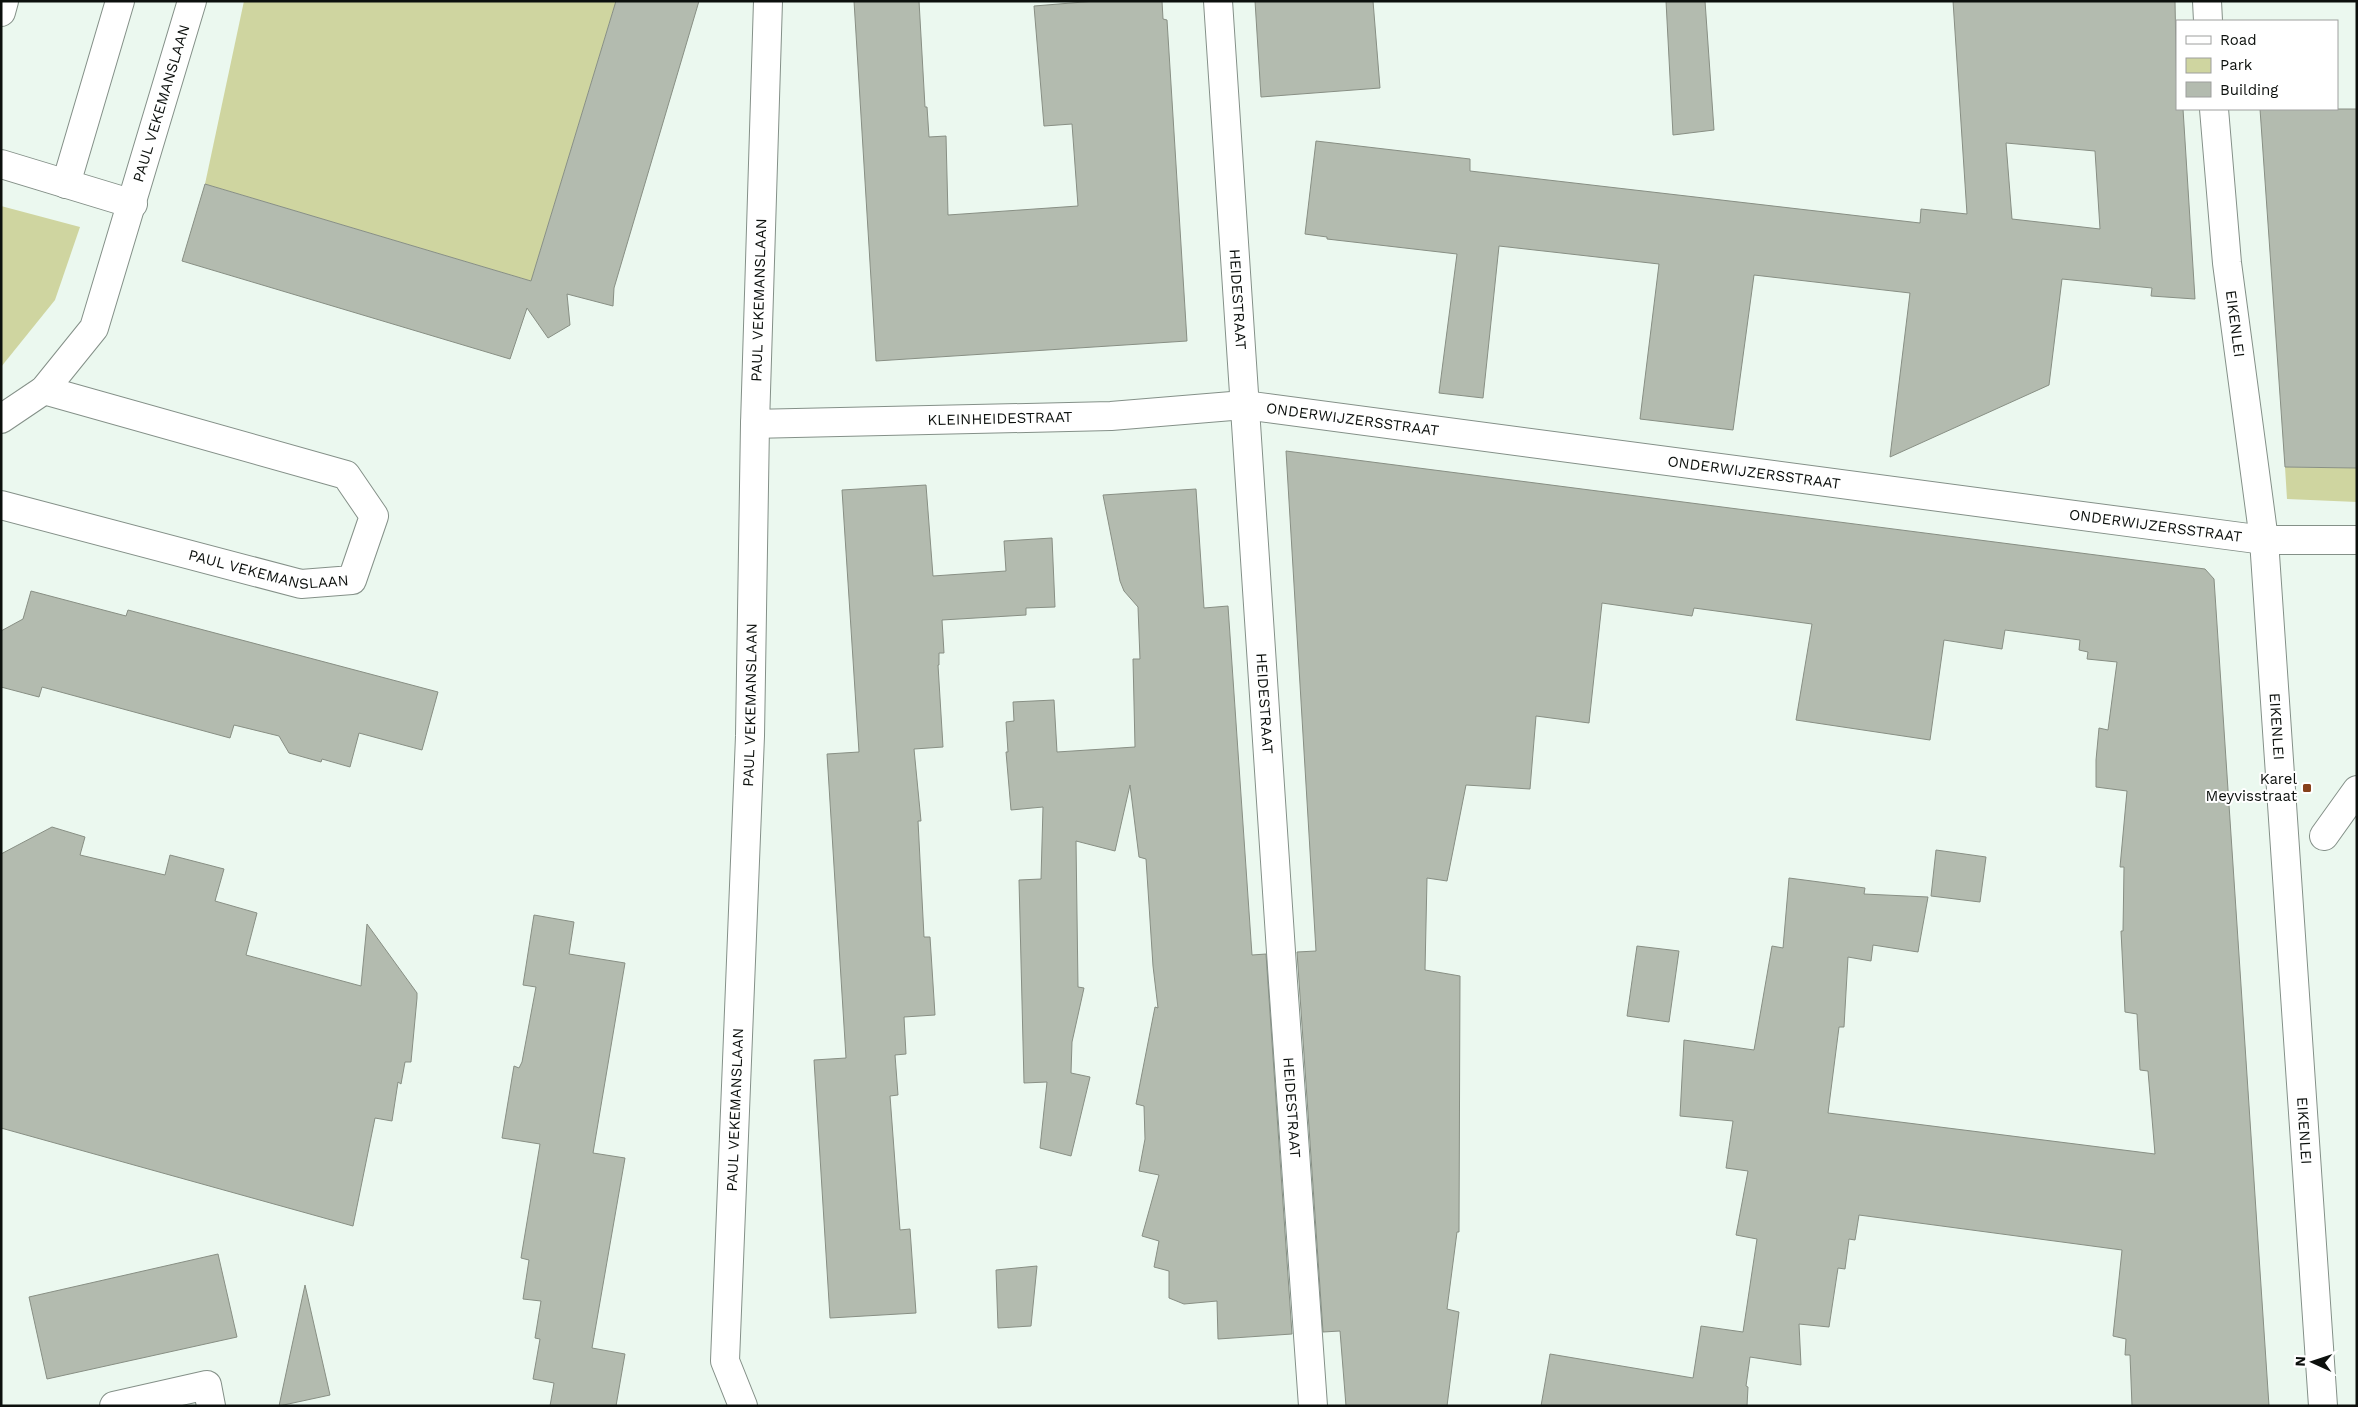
<svg xmlns="http://www.w3.org/2000/svg" width="2358" height="1407" font-family="'Work Sans',sans-serif">
<style>
.green{fill:#cfd5a0}
.building{fill:#b3bbaf;stroke:#888f84;fill-rule:evenodd}
.lines{fill:none;stroke-linecap:round;stroke-linejoin:round}
.minor-casing{stroke:#849088;stroke-width:30}
.minor{stroke:#fff;stroke-width:28}
.poi-dot{fill:#87411b;stroke:#fff;stroke-width:2}
.labels{text-anchor:middle;stroke-width:4;stroke-linejoin:round;paint-order:stroke}
.street-label{font-size:15px;fill:#0c100d;stroke:#fff}
.poi-label{font-size:15px;fill:#0c100d;stroke:#fff;text-anchor:end}
</style>
<rect width="100%" height="100%" fill="#ebf8ef"/>
<g class="green">
<path d="M244,1H616L531,281L205,184Z"/>
<path d="M1,206L80,227L55,300L1,367Z"/>
<path d="M2285,467L2357,468V502L2287,499Z"/>
</g>
<g class="building">
<path d="M616,1H699L614,288L613,306L567,294L570,325L548,338L527,308L510,359L182,261L205,184L531,281Z"/>
<path d="M854,1H919L925,107H927L929,137L946,136L948,215L1078,206L1072,124L1044,126L1034,6L1096,1H1162L1163,19L1167,20L1187,341L876,361Z"/>
<path d="M1255,1H1373L1380,88L1261,97Z"/>
<path d="M1666,1H1705L1714,130L1673,135Z"/>
<path d="M1953,1H2175L2177,109H2183L2195,299L2151,296L2152,288L2062,279L2049,385L1890,457L1910,293L1754,275L1733,430L1640,419L1659,264L1499,246L1483,398L1439,393L1457,254L1327,239V237L1305,234L1316,141L1470,159V171L1920,223L1921,209L1967,214ZM2006,143L2095,151L2100,229L2012,219Z"/>
<path d="M2260,109H2357V468L2285,467Z"/>
<path d="M1286,451L2205,569L2214,579L2269,1406H2132L2130,1355H2125L2126,1339L2113,1336L2122,1250L1859,1215L1855,1240L1849,1239L1845,1269L1838,1268L1829,1327L1799,1324L1801,1365L1750,1357L1746,1386L1748,1387L1747,1406H1541L1550,1354L1693,1378L1701,1326L1743,1332L1757,1239L1736,1235L1748,1171L1726,1168L1733,1121L1680,1116L1684,1040L1754,1050L1772,946L1783,948L1789,878L1865,888L1864,894L1928,897L1918,952L1873,945L1871,961L1848,957L1844,1027H1839L1828,1113L2155,1154L2148,1071L2140,1070L2137,1014L2125,1012L2121,931H2123L2124,867H2120L2127,791L2096,787V760L2099,728L2108,730L2117,662L2087,659L2088,652L2079,650L2080,640L2005,630L2002,649L1944,640L1930,740L1796,720L1812,624L1694,608L1692,616L1602,603L1589,723L1536,716L1530,789L1466,785L1447,881L1427,878L1425,970L1460,976L1459,1232H1457L1447,1309L1459,1312L1447,1406H1346L1340,1331L1323,1332L1297,952L1316,951Z"/>
<path d="M926,485L933,576L1006,571L1004,541L1052,538L1055,607L1026,608V615L942,620L944,653H939V665H938L943,747L914,749L921,821H918L924,937H930L935,1015L904,1017L906,1054L895,1055L898,1095L890,1096L900,1230L910,1229L916,1313L830,1318L814,1060L846,1058L827,754L859,752L842,490Z"/>
<path d="M1196,489L1204,608L1228,606L1252,955L1266,954L1292,1334L1218,1339L1217,1301L1184,1304L1169,1298V1271L1154,1267L1159,1241L1142,1236L1159,1175L1139,1171L1145,1139L1144,1106L1136,1104L1155,1007L1158,1008L1153,966L1146,859L1139,857L1130,785L1115,851L1076,841L1078,987L1084,988L1072,1042L1071,1073L1090,1077L1071,1156L1040,1148L1047,1082L1024,1083L1019,880L1041,879L1043,807L1011,810L1006,752H1008L1006,722L1014,721L1013,702L1054,700L1057,752L1135,747L1133,659H1140L1138,607L1124,591L1120,581L1103,495Z"/>
<path d="M31,591L126,616L128,610L438,692L422,750L359,733L350,767L322,759L321,762L289,753L279,736L234,725L230,738L42,687L39,697L1,687V631L23,619Z"/>
<path d="M52,827L85,837L80,855L165,875L170,855L224,869L215,901L257,913L246,955L361,986L367,924L417,993V998L411,1062H405L401,1084L398,1082L392,1121L375,1118L353,1226L1,1128V854Z"/>
<path d="M1936,850L1986,857L1980,902L1931,896Z"/>
<path d="M534,915L574,922L569,954L625,963L593,1153L625,1158L592,1348L625,1354L616,1406H550L554,1383L533,1379L540,1339L535,1338L541,1301L523,1299L529,1260L521,1258L540,1144L502,1138L514,1066L519,1068L522,1062L536,987L523,985Z"/>
<path d="M1637,946L1679,951L1669,1022L1627,1016Z"/>
<path d="M218,1254L237,1337L47,1379L29,1297Z"/>
<path d="M1037,1266L1031,1326L998,1328L996,1270Z"/>
<path d="M305,1285L330,1395L279,1406Z"/>
</g>
<g class="lines">
<defs>
<g id="minor">
<path id="s1" d="M1218,1L1283,982L1313,1406"/>
<path d="M2207,1L2208,21"/>
<path d="M1,12L4,1"/>
<path id="s2" d="M2214,109L2227,263L2264,540L2323,1406"/>
<path d="M1,164L133,204"/>
<path d="M66,184L120,1"/>
<path id="s3" d="M1,419L44,390L94,328L192,1"/>
<path id="s4" d="M755,424L1111,416L1244,405L2264,540H2357"/>
<path id="s5" d="M1,505L301,584L352,580L374,516L346,475L44,390"/>
<path d="M2324,836L2357,790"/>
<path d="M114,1406L207,1385L211,1406"/>
<path id="s6" d="M743,1406L725,1361L750,736L755,424L768,1"/>
</g>
</defs>
<use href="#minor" class="minor-casing"/>
<use href="#minor" class="minor"/>
</g>
<rect class="poi-dot" x="2302" y="783" width="10" height="10" rx="2.5"/>
<g class="labels">
<g class="street-label">
<text dy="5" stroke="none"><textPath href="#s3" startOffset="366">PAUL VEKEMANSLAAN</textPath></text>
<text dy="5" stroke="none"><textPath href="#s1" startOffset="299">HEIDESTRAAT</textPath></text>
<text dy="5" stroke="none"><textPath href="#s6" startOffset="1110">PAUL VEKEMANSLAAN</textPath></text>
<text dy="5" stroke="none"><textPath href="#s2" startOffset="216">EIKENLEI</textPath></text>
<text dy="5" stroke="none"><textPath href="#s4" startOffset="245">KLEINHEIDESTRAAT</textPath></text>
<text dy="5" stroke="none"><textPath href="#s4" startOffset="599">ONDERWIJZERSSTRAAT</textPath></text>
<text dy="5" stroke="none"><textPath href="#s4" startOffset="1004">ONDERWIJZERSSTRAAT</textPath></text>
<text dy="5" stroke="none"><textPath href="#s4" startOffset="1409">ONDERWIJZERSSTRAAT</textPath></text>
<text dy="5" stroke="none"><textPath href="#s5" startOffset="276">PAUL VEKEMANSLAAN</textPath></text>
<text dy="5" stroke="none"><textPath href="#s1" startOffset="704">HEIDESTRAAT</textPath></text>
<text dy="5" stroke="none"><textPath href="#s6" startOffset="705">PAUL VEKEMANSLAAN</textPath></text>
<text dy="5" stroke="none"><textPath href="#s2" startOffset="621">EIKENLEI</textPath></text>
<text dy="5" stroke="none"><textPath href="#s1" startOffset="1109">HEIDESTRAAT</textPath></text>
<text dy="5" stroke="none"><textPath href="#s6" startOffset="300">PAUL VEKEMANSLAAN</textPath></text>
<text dy="5" stroke="none"><textPath href="#s2" startOffset="1026">EIKENLEI</textPath></text>
</g>
<g class="poi-label">
<text x="2297" y="784">Karel<tspan x="2297" dy="17">Meyvisstraat</tspan></text>
</g>
</g>
<rect width="2358" height="1407" fill="none" stroke="#0c100d" stroke-width="5"/>
<rect x="2176" y="20" width="162" height="90" fill="#ffffff" stroke="#9e9f9e"/>
<rect x="2186" y="36" width="25" height="8" fill="#ffffff" stroke="#9e9f9e"/>
<text x="2220" y="45" font-size="15" fill="#0c100d">Road</text>
<rect x="2186" y="58" width="25" height="15" fill="#cfd5a0" stroke="#9e9f9e"/>
<text x="2220" y="70" font-size="15" fill="#0c100d">Park</text>
<rect x="2186" y="82" width="25" height="15" fill="#b3bbaf" stroke="#9e9f9e"/>
<text x="2220" y="95" font-size="15" fill="#0c100d">Building</text>
<g transform="translate(2313 1362) rotate(273)" stroke="#ffffff" stroke-width="4" paint-order="stroke">
<path d="M0-4L9 19L0 12L-9 19Z" fill="#0c100d"/>
<text y="-8" font-size="14" font-weight="bold" text-anchor="middle" fill="#0c100d">N</text>
</g>
</svg>
